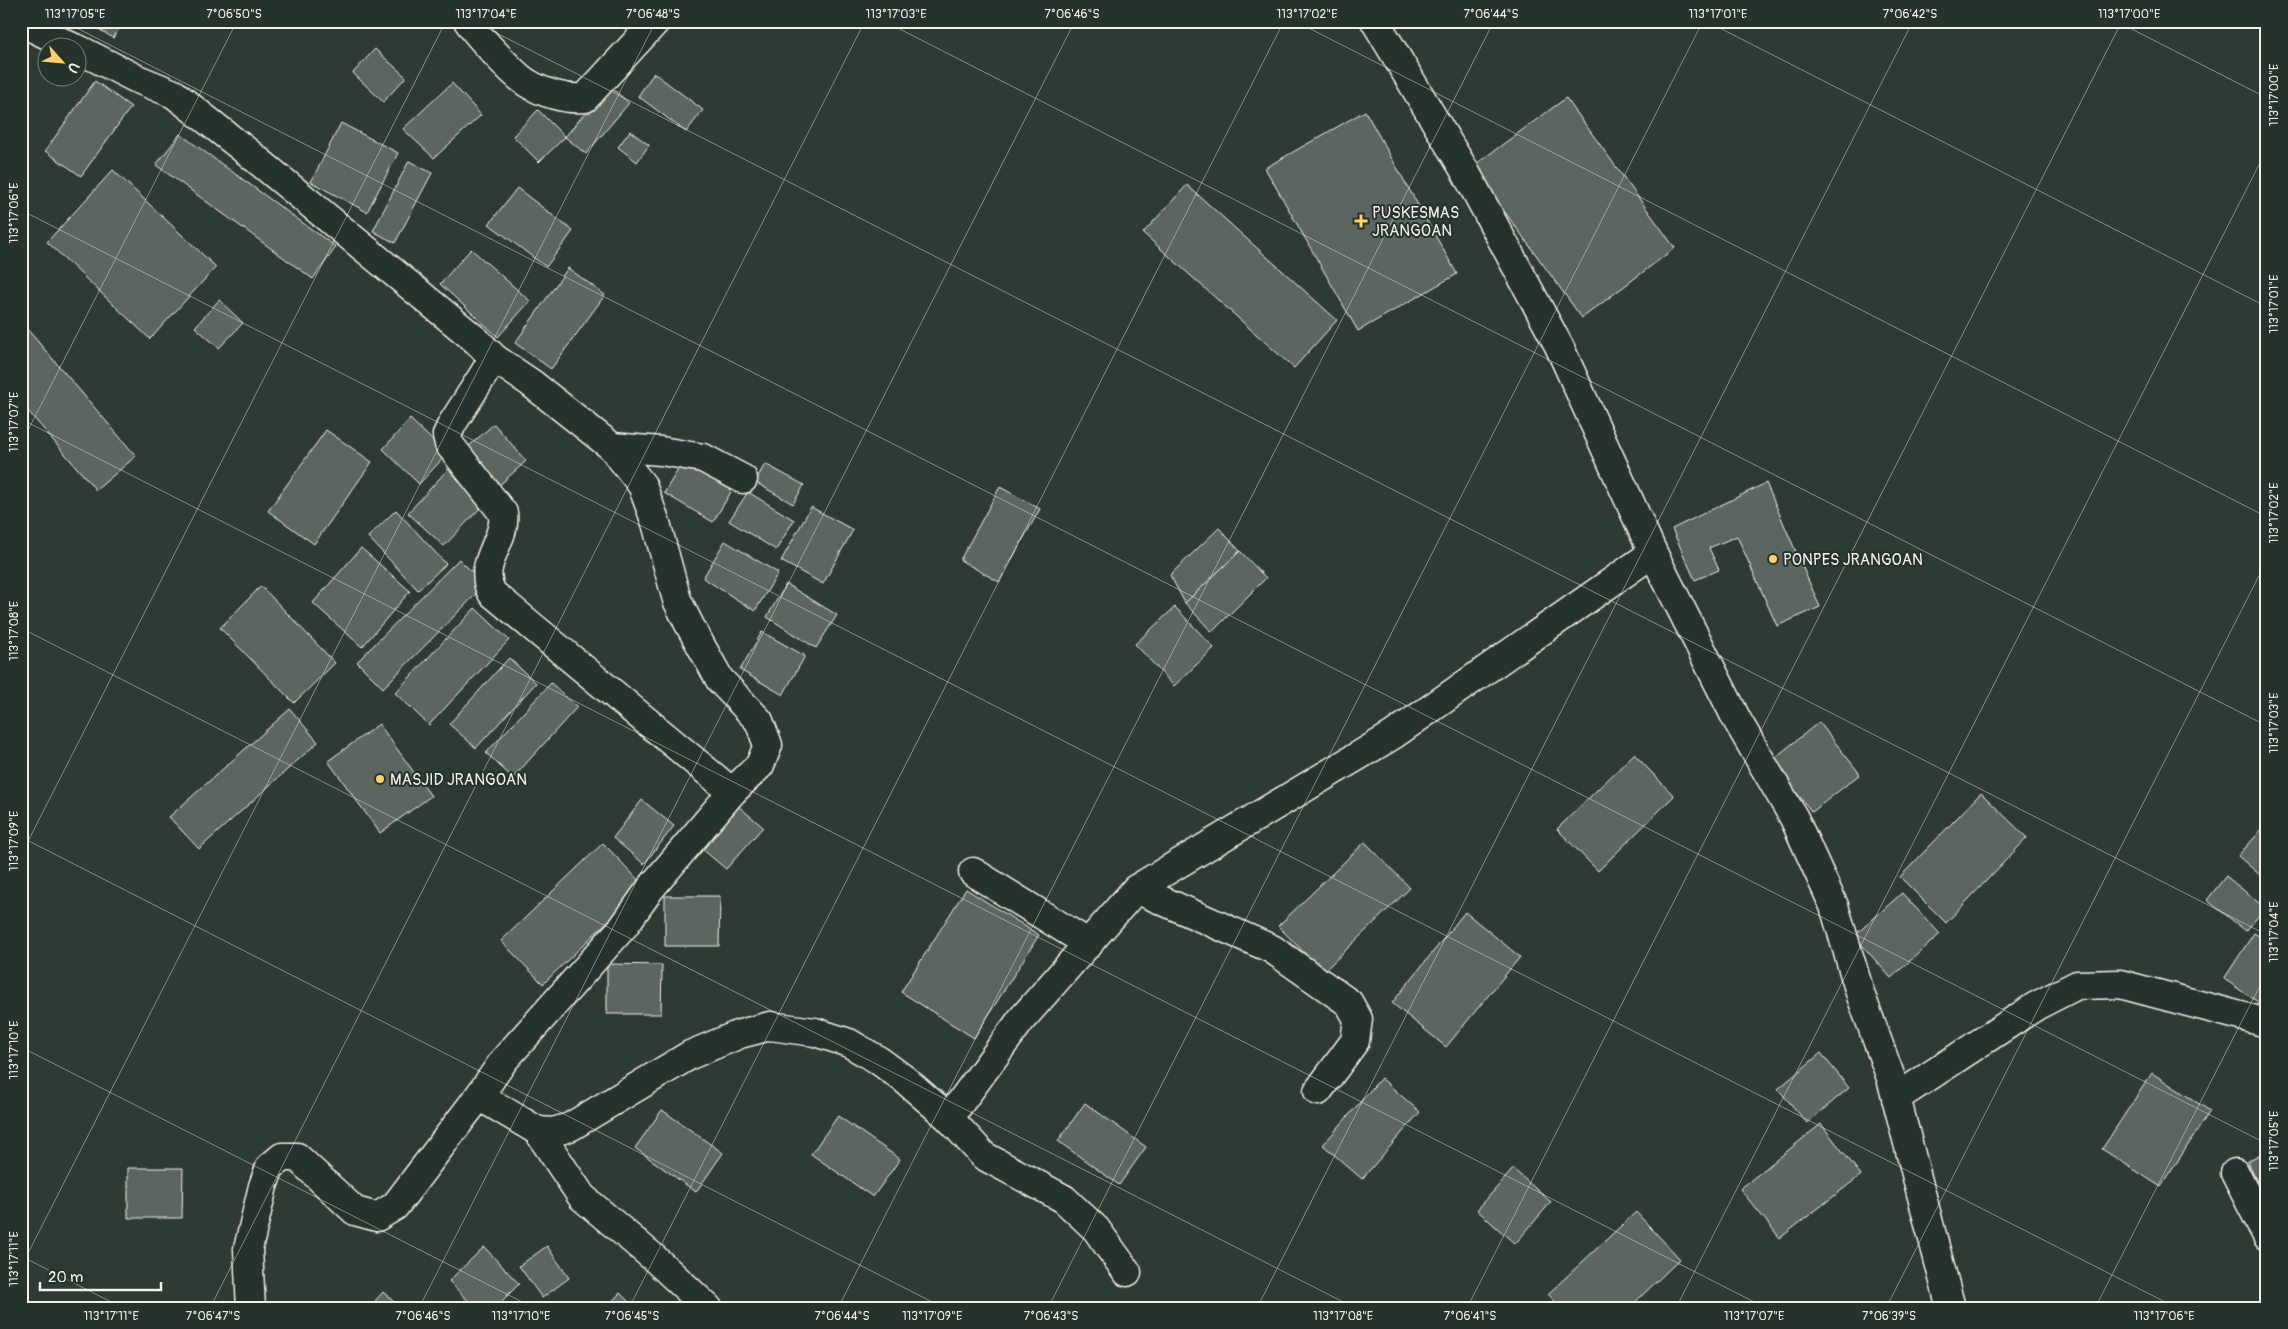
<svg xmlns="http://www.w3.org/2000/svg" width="2288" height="1329" font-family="Pangolin,sans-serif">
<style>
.building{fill:#5c655e;stroke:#f4f1e8}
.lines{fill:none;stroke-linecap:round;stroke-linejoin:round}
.minor-casing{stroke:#f4f1e8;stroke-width:31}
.tertiary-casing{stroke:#f4f1e8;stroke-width:31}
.minor{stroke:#26332d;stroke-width:28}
.tertiary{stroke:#26332d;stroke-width:28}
.ticks{fill:none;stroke:#f4f1e8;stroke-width:1;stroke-opacity:0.45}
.poi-dot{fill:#ffd166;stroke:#26332d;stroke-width:2}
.labels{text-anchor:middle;stroke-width:4;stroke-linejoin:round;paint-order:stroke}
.poi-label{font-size:16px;fill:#f4f1e8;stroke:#26332d;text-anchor:start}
.neatline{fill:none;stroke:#f4f1e8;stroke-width:2}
.ticks-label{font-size:12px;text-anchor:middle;fill:#f4f1e8}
</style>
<rect width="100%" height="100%" fill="#2e3b34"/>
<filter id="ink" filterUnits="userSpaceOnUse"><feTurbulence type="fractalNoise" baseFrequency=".02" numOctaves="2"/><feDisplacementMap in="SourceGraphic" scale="10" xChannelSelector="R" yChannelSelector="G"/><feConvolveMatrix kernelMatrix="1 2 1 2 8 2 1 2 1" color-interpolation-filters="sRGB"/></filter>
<g filter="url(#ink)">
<g class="building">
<path d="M86,21H124L113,38Z"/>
<path d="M257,21H268L264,26Z"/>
<path d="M375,49L406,77L383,102L353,73Z"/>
<path d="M654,73L703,110L686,132L638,96Z"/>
<path d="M95,81L131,107L81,176L45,151Z"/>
<path d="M452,83L481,115L434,158L403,129Z"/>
<path d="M608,85L629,103L586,154L565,137Z"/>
<path d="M1566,98L1675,248L1582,318L1472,167Z"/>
<path d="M538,110L565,137L539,162L513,136Z"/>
<path d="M1365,111L1457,274L1358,331L1265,168Z"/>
<path d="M341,123L398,153L367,212L311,182Z"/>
<path d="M630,131L649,145L637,162L618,147Z"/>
<path d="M180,134L336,247L313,279L156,165Z"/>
<path d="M409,161L432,173L395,243L373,231Z"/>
<path d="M113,170L216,267L150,339L47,242Z"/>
<path d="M1187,185L1337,320L1294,368L1143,233Z"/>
<path d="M517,188L573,231L546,267L489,224Z"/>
<path d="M471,249L530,301L498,337L440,284Z"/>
<path d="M568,268L605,295L551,369L515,343Z"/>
<path d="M219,300L243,323L219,348L195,327Z"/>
<path d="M21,322L136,456L96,490L21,403Z"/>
<path d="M410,419L447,454L419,484L383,449Z"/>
<path d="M494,424L526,461L494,490L461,453Z"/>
<path d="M326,430L372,462L314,544L268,511Z"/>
<path d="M685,458L734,487L713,522L664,493Z"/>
<path d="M765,464L804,485L793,504L755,482Z"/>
<path d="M448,469L485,503L444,546L408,513Z"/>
<path d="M1766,483L1820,607L1777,626L1737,536L1709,548L1719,570L1695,580L1672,529Z"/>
<path d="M1000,487L1040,509L999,582L960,560Z"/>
<path d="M748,492L794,520L776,550L729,521Z"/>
<path d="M811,507L853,530L823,584L781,561Z"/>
<path d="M396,510L446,564L418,590L368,537Z"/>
<path d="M1219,528L1240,551L1185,603L1170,575Z"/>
<path d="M725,541L778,573L755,611L703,578Z"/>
<path d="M361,548L410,591L362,647L313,603Z"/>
<path d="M1240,551L1266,578L1212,632L1185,603Z"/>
<path d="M459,559L485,585L383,688L357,662Z"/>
<path d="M786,584L837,615L816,648L767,617Z"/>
<path d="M261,586L335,663L294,703L220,628Z"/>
<path d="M1175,607L1214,648L1174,686L1135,644Z"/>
<path d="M475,608L509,640L429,725L395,693Z"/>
<path d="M762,632L805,656L783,695L740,670Z"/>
<path d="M509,658L536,683L476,748L449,724Z"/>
<path d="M551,683L577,707L513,778L486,753Z"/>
<path d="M290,709L318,742L199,849L169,817Z"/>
<path d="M1819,722L1860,774L1812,812L1771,761Z"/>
<path d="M379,724L431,796L380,833L328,761Z"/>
<path d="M1634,754L1674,796L1598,871L1557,829Z"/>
<path d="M1981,793L2027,838L1946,923L1900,877Z"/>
<path d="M642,800L674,826L644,864L613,838Z"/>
<path d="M731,800L763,827L726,869L695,843Z"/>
<path d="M2264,827L2267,830V881L2238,856Z"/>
<path d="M1365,842L1410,888L1323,972L1278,926Z"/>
<path d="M603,843L644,886L543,984L501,941Z"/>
<path d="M2226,876L2265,908L2246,931L2207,900Z"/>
<path d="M966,889L1039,935L974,1038L901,992Z"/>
<path d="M1902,893L1940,934L1891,978L1854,936Z"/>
<path d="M665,896H720L719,946H665Z"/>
<path d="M1465,912L1520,957L1446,1047L1392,1003Z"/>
<path d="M2254,933L2267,941V995L2261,1004L2224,979Z"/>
<path d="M607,964L662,965L661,1014H607Z"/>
<path d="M1821,1053L1849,1088L1807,1123L1778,1089Z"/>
<path d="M2152,1073L2210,1111L2161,1187L2102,1149Z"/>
<path d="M1381,1078L1420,1112L1362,1179L1323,1145Z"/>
<path d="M1085,1103L1146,1147L1119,1185L1058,1141Z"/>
<path d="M662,1110L723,1153L696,1192L635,1148Z"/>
<path d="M838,1116L900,1159L873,1197L811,1154Z"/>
<path d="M1821,1124L1861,1175L1780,1238L1740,1189Z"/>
<path d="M2267,1151V1202L2247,1161Z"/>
<path d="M128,1168H183L182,1218H128Z"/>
<path d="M1513,1169L1551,1202L1515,1244L1477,1210Z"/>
<path d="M1636,1212L1680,1259L1629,1308H1561L1548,1294Z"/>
<path d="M547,1246L569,1278L542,1298L519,1266Z"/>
<path d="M484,1247L519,1284L495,1308H475L449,1281Z"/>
<path d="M383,1292L401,1308H369Z"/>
<path d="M620,1293L635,1308H606Z"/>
<path d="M1383,1302L1392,1308H1379Z"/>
</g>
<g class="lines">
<defs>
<g id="minor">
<path d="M468,21C476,34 514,75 527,83C543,93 566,100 585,98L656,21"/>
<path d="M21,22L74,48"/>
<path d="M78,49L135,78L174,94L250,154L477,341L494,358L531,383L612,447L642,485L656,523L677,600L690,626L720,680L759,721L768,745L760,765L732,792L650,889L624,926L504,1060L479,1096"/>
<path d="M494,358L452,424L447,435L449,444L503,513C507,541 476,563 492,593L732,792"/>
<path d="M612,447L661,451L703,458L743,479"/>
<path d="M973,872L1089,944"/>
<path d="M1136,889L1272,949L1349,1003L1358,1019L1355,1041L1318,1091"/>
<path d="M1896,1098L2036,1006L2077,985L2120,984L2267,1023"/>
<path d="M949,1118L1021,1020L1136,889L1393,735L1653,553"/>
<path d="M538,1131L582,1197L654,1258L708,1308"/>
<path d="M2235,1173L2267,1236"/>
<path d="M251,1308L248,1249L263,1186L270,1167L282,1157H297L355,1211L377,1217L395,1206L479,1096L538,1131L553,1132L570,1127L690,1055L740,1034L770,1026L815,1032L849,1043L878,1060L904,1079L949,1118L984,1156L1064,1199L1096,1229L1127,1272"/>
</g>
<path id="tertiary" d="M1375,21L1465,171L1559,346L1653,553L1737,720L1794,818L1834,906L1861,996L1891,1078L1951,1308"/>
</defs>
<use href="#minor" class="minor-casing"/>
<use href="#tertiary" class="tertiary-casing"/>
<use href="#minor" class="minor"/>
<use href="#tertiary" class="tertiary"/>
</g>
</g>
<path class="ticks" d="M63,21L2267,1144M473,21L2267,935M884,21L2267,726M1295,21L2267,517M1706,21L2267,307M2116,21L2267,98M21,33L27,21M21,210L2177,1308M21,419L1766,1308M21,444L237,21M21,628L1355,1308M21,837L944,1308M21,855L446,21M21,1047L534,1308M21,1256L123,1308M21,1267L656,21M210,1308L865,21M419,1308L1075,21M629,1308L1284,21M838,1308L1494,21M1048,1308L1703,21M1257,1308L1913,21M1467,1308L2122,21M1676,1308L2267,149M1886,1308L2267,560M2095,1308L2267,972"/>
<g class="poi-dot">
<path d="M1358.5 213.5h5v5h5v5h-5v5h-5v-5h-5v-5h5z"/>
<circle cx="1773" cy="559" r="5"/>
<circle cx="380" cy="779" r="5"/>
</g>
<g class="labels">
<g class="poi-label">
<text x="1372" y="218">PUSKESMAS<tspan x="1372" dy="18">JRANGOAN</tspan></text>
<text x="1783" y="565">PONPES JRANGOAN</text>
<text x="390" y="785">MASJID JRANGOAN</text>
</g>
</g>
<rect width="2288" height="1329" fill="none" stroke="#26332d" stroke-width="55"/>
<g transform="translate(62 62) rotate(117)"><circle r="24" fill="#26332d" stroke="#787f78"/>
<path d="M0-4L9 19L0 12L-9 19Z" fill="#ffd166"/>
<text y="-8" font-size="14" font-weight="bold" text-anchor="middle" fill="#f4f1e8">U</text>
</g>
<path d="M40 1282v8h121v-8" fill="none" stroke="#f4f1e8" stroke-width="2.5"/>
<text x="48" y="1282" font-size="15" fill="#f4f1e8" stroke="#26332d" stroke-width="4" paint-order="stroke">20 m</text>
<rect x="28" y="28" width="2232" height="1274" class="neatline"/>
<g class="ticks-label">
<text x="75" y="18">113°17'05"E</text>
<text x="234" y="18">7°06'50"S</text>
<text x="486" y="18">113°17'04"E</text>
<text x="653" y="18">7°06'48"S</text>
<text x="896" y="18">113°17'03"E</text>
<text x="1072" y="18">7°06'46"S</text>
<text x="1307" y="18">113°17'02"E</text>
<text x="1491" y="18">7°06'44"S</text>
<text x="1718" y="18">113°17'01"E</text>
<text x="1910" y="18">7°06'42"S</text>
<text x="2129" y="18">113°17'00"E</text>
<text transform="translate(2274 95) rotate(-90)" y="4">113°17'00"E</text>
<text transform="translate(14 213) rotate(-90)" y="4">113°17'06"E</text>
<text transform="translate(2274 304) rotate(-90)" y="4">113°17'01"E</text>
<text transform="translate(14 422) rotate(-90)" y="4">113°17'07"E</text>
<text transform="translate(2274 513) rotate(-90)" y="4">113°17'02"E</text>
<text transform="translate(14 631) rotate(-90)" y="4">113°17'08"E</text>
<text transform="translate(2274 723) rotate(-90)" y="4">113°17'03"E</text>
<text transform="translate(14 841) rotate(-90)" y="4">113°17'09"E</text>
<text transform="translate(2274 932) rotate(-90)" y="4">113°17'04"E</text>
<text transform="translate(14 1050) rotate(-90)" y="4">113°17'10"E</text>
<text transform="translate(2274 1141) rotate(-90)" y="4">113°17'05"E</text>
<text transform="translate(14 1259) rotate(-90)" y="4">113°17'11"E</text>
<text x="111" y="1320">113°17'11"E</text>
<text x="213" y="1320">7°06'47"S</text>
<text x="423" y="1320">7°06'46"S</text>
<text x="521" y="1320">113°17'10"E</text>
<text x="632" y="1320">7°06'45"S</text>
<text x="842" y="1320">7°06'44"S</text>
<text x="932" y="1320">113°17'09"E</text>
<text x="1051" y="1320">7°06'43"S</text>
<text x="1343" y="1320">113°17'08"E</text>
<text x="1470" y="1320">7°06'41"S</text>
<text x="1754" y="1320">113°17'07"E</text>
<text x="1889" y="1320">7°06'39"S</text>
<text x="2164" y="1320">113°17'06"E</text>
</g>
</svg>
